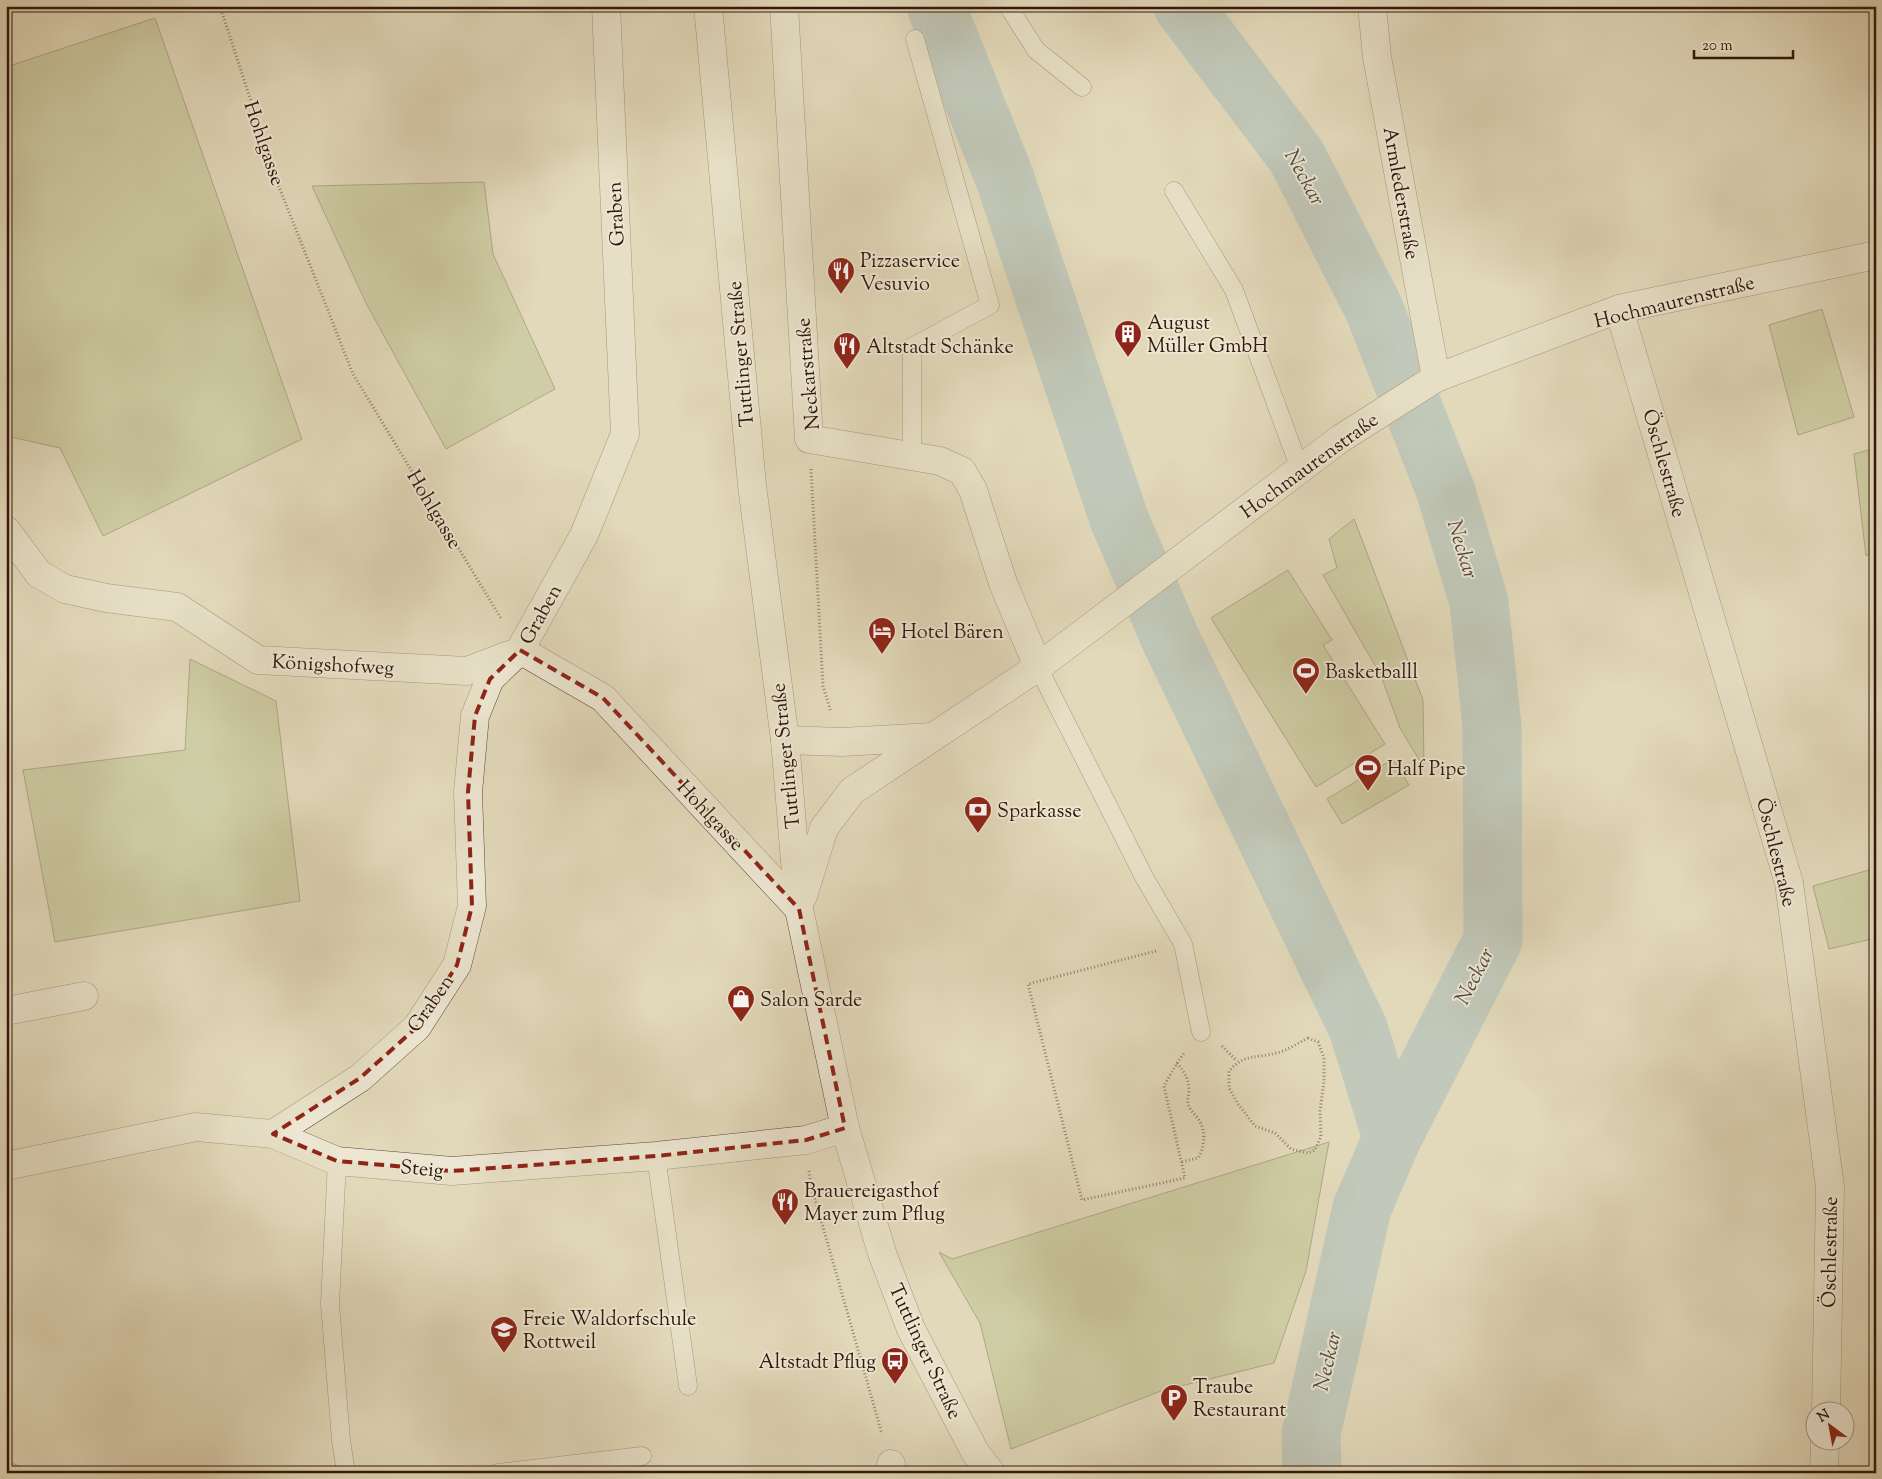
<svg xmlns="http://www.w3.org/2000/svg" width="1882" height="1479" font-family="'Sorts Mill Goudy',serif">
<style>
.green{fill:#b8be8c;stroke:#756a4c}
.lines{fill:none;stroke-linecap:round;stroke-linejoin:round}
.river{stroke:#9bb7bb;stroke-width:59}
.service-casing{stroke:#5e4737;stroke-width:19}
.minor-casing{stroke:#5e4737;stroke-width:29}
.tertiary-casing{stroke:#5e4737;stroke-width:29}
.path{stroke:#32160b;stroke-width:3;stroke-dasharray:1 2.5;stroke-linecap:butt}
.service{stroke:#ece6d2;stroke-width:18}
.minor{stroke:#ece6d2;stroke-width:28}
.tertiary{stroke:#ece6d2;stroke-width:28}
.marked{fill:none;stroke:#8f2418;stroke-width:4;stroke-dasharray:10 6;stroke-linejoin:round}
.labels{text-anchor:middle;stroke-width:4;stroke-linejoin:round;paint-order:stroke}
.street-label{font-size:20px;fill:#32160b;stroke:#ece6d2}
.poi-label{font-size:20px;fill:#32160b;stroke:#ece6d2;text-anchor:start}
.water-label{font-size:21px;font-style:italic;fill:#524640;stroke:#ece6d2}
</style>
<rect width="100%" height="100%" fill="#e2d9ba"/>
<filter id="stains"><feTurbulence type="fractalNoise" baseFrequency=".004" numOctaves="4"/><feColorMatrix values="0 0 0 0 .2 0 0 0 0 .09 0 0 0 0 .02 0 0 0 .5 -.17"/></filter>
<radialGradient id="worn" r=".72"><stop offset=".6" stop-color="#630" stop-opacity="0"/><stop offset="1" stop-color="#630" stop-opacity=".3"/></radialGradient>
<g class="green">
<path d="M155,18L302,439L103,536L60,448L11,437L6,401V67Z"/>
<path d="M484,182L493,254L555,389L446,449L367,305L312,186Z"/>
<path d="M1822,309L1854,417L1798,435L1769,325Z"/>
<path d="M1876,448V550L1866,556L1854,454Z"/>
<path d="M1354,519L1423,700L1424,768L1400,728L1381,676L1323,575L1337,568L1329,539Z"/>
<path d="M1288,570L1332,640L1323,645L1385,744L1316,787L1211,618Z"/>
<path d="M190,659L276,701L300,901L55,942L23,770L185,750Z"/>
<path d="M1393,759L1409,785L1342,824L1327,799Z"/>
<path d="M1876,868V938L1829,949L1813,886Z"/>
<path d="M1329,1142L1306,1271L1274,1363L1161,1391L1011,1449L980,1323L939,1252L952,1259Z"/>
<path d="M6,1460L33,1473H6Z"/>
<path d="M313,1468V1473H263Z"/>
</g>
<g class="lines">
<g class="river">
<path d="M936,6L1005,179L1119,519L1170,638L1358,1028L1392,1138"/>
<path d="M1183,6L1297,157L1374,309L1445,489L1479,602L1492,727L1493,940L1392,1138L1362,1208L1311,1434L1312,1473"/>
</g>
<defs>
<g id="service">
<path d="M1008,6L1036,50L1082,87"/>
<path d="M1174,191L1234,290L1300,469"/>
<path d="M912,456V347L990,305L915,39"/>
<path d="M1038,667L1144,877L1183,944L1201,1032"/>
<path d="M656,1156L688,1386"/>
<path d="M337,1161L330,1304L341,1440L346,1473"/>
<path d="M498,1473L642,1456"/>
</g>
<g id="minor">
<path d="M784,6L809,439L940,461L962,471L973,490L1003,583L1038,667"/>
<path d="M1372,6L1377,57L1436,378"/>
<path d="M1619,309L1789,883L1830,1187L1826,1412"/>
<path d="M6,530L39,574L65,589L106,598L177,607L258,660L467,671L509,655"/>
<path d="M520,650L603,698L799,909"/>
<path d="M6,1011L84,996"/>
<path d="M273,1134L360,1078L417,1027L457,965L472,906L468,792L475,716L490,679L520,650L584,535L625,434L606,6"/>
<path d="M6,1166L196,1127L273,1134L337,1161L452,1171L656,1156L806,1140L845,1128"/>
<path d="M891,1464L892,1473"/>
<path d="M1824,1473L1825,1442"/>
</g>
<g id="tertiary">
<path d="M708,6L752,485L785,740L799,909L845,1128L882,1253L911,1329L975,1452L991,1473"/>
<path d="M785,740L842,742L932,737"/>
<path d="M803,896L824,828L852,791L1038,667L1340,439L1436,378L1619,309L1876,255"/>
</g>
</defs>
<use href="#service" class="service-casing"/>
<use href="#minor" class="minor-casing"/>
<use href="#tertiary" class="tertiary-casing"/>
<g class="path">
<path d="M220,6L278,184L353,374L502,620"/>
<path d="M811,469L823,686L831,712"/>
<path d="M1156,951L1028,984L1082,1200L1185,1178L1164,1086L1177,1063L1185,1052"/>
<path d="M1308,1038L1318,1042L1324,1058V1081L1320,1111L1321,1136L1315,1150L1308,1153L1291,1149L1275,1133L1255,1126L1238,1104L1229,1088V1071C1245,1053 1255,1059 1276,1053C1287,1051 1298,1043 1308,1038Z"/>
<path d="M1222,1046L1237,1061"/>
<path d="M1177,1063C1184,1072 1189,1078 1189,1091C1189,1095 1187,1099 1188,1103C1189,1110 1195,1114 1199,1120C1206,1131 1205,1147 1198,1158L1181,1162"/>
<path d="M809,1171L811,1185L882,1434"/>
<path d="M836,1473L861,1469"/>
</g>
<use href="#service" class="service"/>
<use href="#minor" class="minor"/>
<use href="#tertiary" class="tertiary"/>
</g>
<path d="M0 0H1882V1479H0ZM520,650L603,698L799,909L845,1128L806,1140L656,1156L452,1171L337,1161L273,1134L360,1078L417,1027L457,965L472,906L468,792L475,716L490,679Z" fill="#e2d9ba" fill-opacity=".55" fill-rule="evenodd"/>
<path class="marked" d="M520,650L603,698L799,909L845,1128L806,1140L656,1156L452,1171L337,1161L273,1134L360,1078L417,1027L457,965L472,906L468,792L475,716L490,679Z"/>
<defs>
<symbol id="restaurant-pin" viewBox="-11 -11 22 30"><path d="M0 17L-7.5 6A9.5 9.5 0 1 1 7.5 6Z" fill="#8f2418" stroke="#ece6d2"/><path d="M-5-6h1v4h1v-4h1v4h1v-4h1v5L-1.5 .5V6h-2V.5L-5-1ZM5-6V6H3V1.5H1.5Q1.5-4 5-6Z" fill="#fff"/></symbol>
<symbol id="building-pin" viewBox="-11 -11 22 30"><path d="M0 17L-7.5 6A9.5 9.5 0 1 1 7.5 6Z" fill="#8f2418" stroke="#ece6d2"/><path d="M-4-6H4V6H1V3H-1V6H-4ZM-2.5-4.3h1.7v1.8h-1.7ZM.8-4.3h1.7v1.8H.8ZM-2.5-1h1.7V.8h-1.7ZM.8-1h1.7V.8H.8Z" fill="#fff"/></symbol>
<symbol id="hotel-pin" viewBox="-11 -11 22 30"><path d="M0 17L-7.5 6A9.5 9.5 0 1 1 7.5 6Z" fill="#8f2418" stroke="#ece6d2"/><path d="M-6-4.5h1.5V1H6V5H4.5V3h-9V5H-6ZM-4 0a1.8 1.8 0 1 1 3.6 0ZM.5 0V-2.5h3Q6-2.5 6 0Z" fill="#fff"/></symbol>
<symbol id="stadium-pin" viewBox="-11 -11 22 30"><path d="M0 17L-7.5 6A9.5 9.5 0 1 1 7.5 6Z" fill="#8f2418" stroke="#ece6d2"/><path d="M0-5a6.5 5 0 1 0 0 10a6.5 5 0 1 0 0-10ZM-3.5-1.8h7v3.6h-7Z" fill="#fff"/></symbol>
<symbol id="bank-pin" viewBox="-11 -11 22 30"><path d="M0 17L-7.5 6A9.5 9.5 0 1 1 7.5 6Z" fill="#8f2418" stroke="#ece6d2"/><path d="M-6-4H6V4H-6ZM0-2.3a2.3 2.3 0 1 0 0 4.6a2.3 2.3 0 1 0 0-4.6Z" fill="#fff"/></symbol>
<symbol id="shop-pin" viewBox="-11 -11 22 30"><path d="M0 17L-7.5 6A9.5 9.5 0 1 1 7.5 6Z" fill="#8f2418" stroke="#ece6d2"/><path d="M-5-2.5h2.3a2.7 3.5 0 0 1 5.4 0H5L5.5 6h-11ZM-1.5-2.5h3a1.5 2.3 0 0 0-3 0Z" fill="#fff"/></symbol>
<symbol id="school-pin" viewBox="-11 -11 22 30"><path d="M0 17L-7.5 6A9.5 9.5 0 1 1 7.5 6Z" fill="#8f2418" stroke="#ece6d2"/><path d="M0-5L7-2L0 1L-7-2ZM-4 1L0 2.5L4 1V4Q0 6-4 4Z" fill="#fff"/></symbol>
<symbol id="bus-pin" viewBox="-11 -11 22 30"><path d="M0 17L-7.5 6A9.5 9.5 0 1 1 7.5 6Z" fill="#8f2418" stroke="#ece6d2"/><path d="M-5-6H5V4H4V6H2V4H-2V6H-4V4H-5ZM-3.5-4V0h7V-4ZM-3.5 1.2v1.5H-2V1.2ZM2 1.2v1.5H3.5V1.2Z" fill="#fff"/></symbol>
<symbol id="parking-pin" viewBox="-11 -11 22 30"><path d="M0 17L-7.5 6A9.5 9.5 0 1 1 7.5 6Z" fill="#8f2418" stroke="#ece6d2"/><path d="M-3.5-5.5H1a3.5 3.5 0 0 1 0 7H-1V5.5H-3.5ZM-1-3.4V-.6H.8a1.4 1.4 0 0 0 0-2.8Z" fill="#fff"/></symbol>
</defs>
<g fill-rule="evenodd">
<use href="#restaurant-pin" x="825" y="255" width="32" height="43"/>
<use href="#building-pin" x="1112" y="318" width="32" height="43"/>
<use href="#restaurant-pin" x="831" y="330" width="32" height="43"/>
<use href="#hotel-pin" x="866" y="615" width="32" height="43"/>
<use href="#stadium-pin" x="1290" y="655" width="32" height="43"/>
<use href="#stadium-pin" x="1352" y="752" width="32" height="43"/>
<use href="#bank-pin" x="962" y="794" width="32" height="43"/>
<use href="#shop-pin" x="725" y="983" width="32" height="43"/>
<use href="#restaurant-pin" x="769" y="1186" width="32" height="43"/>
<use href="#school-pin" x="488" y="1314" width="32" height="43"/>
<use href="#bus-pin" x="879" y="1345" width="32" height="43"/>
<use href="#parking-pin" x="1158" y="1382" width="32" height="43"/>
</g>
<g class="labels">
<g class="street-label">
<text transform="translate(265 143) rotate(71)" y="7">Hohlgasse</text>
<text transform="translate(1402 193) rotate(80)" y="7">Armlederstraße</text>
<text transform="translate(615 214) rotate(-93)" y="7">Graben</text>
<text transform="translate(1674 301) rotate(-14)" y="7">Hochmaurenstraße</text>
<text transform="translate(740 354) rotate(-95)" y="7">Tuttlinger Straße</text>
<text transform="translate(807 374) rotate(-95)" y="7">Neckarstraße</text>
<text transform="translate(1665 463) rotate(74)" y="7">Öschlestraße</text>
<text transform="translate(1309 465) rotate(-36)" y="7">Hochmaurenstraße</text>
<text transform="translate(435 509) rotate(59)" y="7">Hohlgasse</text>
<text transform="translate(540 614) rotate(-61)" y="7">Graben</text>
<text transform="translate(333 664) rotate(3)" y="7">Königshofweg</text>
<text transform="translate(785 756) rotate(-96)" y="7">Tuttlinger Straße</text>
<text transform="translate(711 815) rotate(47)" y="7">Hohlgasse</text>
<text transform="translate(1777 852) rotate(76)" y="7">Öschlestraße</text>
<text transform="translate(430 1003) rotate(-55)" y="7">Graben</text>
<text transform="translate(422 1168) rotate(5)" y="7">Steig</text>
<text transform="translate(1829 1252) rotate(-89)" y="7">Öschlestraße</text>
<text transform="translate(926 1351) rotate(65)" y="7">Tuttlinger Straße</text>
</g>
<g class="poi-label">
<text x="860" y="267">Pizzaservice<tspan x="860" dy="23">Vesuvio</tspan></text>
<text x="1147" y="329">August<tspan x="1147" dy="23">Müller GmbH</tspan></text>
<text x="866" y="353">Altstadt Schänke</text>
<text x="901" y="638">Hotel Bären</text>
<text x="1325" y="678">Basketballl</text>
<text x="1387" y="775">Half Pipe</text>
<text x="997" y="817">Sparkasse</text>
<text x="760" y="1006">Salon Sarde</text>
<text x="804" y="1197">Brauereigasthof<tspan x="804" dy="23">Mayer zum Pflug</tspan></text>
<text x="523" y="1325">Freie Waldorfschule<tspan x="523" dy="23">Rottweil</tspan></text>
<text x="876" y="1368" text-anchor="end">Altstadt Pflug</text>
<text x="1193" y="1393">Traube<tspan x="1193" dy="23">Restaurant</tspan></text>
</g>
<g class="water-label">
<text transform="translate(1305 177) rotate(61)" y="7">Neckar</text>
<text transform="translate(1463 549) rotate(73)" y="7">Neckar</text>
<text transform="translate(1474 976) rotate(-63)" y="7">Neckar</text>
<text transform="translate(1327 1361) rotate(-77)" y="7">Neckar</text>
</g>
</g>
<rect width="1882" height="1479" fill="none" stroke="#e2d9ba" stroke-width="25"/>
<rect x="8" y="8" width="1867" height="1464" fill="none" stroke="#32160b" stroke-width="2.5"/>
<rect x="12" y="12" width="1857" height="1454" fill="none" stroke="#32160b"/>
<g transform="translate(1830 1426) rotate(328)"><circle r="24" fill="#ece6d2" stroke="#a29382"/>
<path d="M0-4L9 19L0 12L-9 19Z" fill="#8f2418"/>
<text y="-8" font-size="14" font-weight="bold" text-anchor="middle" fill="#32160b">N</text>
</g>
<path d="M1694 50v8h99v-8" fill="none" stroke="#32160b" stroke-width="2.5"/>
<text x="1702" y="50" font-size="15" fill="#32160b" stroke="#ece6d2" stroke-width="4" paint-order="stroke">20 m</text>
<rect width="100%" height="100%" filter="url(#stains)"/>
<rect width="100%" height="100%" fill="url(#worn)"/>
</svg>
